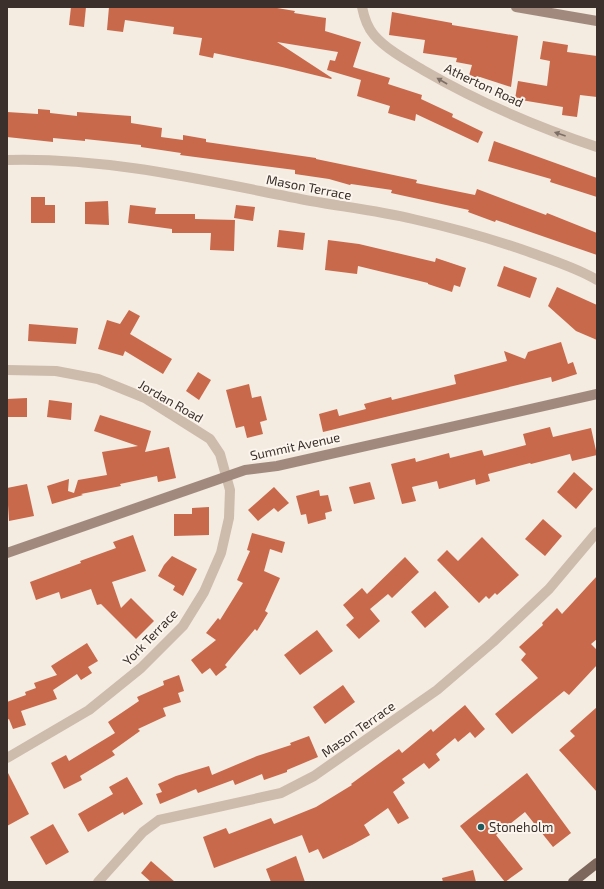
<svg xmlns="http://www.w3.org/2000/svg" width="604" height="889" font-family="'Exo 2',sans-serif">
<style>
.building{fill:#c8694b}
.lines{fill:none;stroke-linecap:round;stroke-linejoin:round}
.street{stroke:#cdbbac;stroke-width:10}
.secondary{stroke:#a18a7d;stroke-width:10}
.primary{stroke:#7d675c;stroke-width:10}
.oneway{fill:#7d6f65}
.poi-dot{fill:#1f5a5e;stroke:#fbf5ee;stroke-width:1.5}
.labels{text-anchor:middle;stroke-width:4;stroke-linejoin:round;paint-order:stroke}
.street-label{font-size:13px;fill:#3b302b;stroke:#fbf5ee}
.poi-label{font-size:13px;fill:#3b302b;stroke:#fbf5ee;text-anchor:start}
</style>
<rect width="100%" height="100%" fill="#f4ebe1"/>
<g class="building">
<path d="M71,7H86L84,27L69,25Z"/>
<path d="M109,7H271L295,11L294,13L326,18L325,31L361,42L353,67L390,78L388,84L422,95L421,99L453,114L452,117L483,132L478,143L416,114L415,121L388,113L390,106L357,96L361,80L327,70L330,60L335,61L338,52L277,42L332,78L331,79L282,67L214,53L213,58L199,55L202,38L173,34L174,27L125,20L123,32L107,30Z"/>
<path d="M392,12L452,23V25L518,36L511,87L480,77L478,82L468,79L472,65L456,62L457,58L423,53L425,40L389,35Z"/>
<path d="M543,41L568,45L567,52L597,56V97L580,95L577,117L562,115L563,107L515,99L518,81L547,86L550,61L540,59Z"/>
<path d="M38,109L50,110V113L77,116V112L131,116V123L162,128L161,137L183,140V135L206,139V142L316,158V159L384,173L417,180L416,183L475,195L477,189L546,215L547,213L597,233V255L496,220L495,222L468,212L469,210L391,193L392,190L351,184L350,185L329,179L295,174V170L180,155L181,153L141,147V145L85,139V141L53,138V142L7,137V112L38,114Z"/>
<path d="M494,141L597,178V197L550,182L551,179L488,161Z"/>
<path d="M31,197H45V205H55V223H31Z"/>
<path d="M108,201L109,225L85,224V202Z"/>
<path d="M130,205L156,208L155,214H195V219L235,220L234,251L210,250L211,233H172V229L128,223Z"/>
<path d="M236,205L255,207L253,221L234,218Z"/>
<path d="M279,230L305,233L303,250L277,247Z"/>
<path d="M328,240L359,244L435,262L436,258L466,268L460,287L454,285L452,292L428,284V283L358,266L357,274L325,270Z"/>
<path d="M504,266L537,278L530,298L497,286Z"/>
<path d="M557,287L597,305V340L576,331L548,306Z"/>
<path d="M129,310L140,316L130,334L172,359L163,374L125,351L123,356L98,349L107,320L120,324Z"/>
<path d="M29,324L78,328L76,344L28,341Z"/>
<path d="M561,342L568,364L573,362L577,374L552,382L551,377L323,432L319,414L337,409L339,416L366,409L364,404L391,397L392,400L456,384L454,375L507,361L504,351L525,359L528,352Z"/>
<path d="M198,372L211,380L199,400L186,391Z"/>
<path d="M249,384L252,398L261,396L267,420L260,422L263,434L247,438L244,426L236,428L226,390Z"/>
<path d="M27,398V417H7V399Z"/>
<path d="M49,400L72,403L71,420L47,417Z"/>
<path d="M100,415L151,431L145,452L169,447L176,478L158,482L157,476L120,484L121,486L81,494L83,495L52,504L47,486L69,479L68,491L74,493L78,480L107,475L102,452L138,446L94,431Z"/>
<path d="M550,427L553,437L591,428L597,455L572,461L570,454L531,464L530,463L488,474L490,481L476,485L475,479L439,489L437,481L412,487L416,501L402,504L391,464L415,458L416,462L449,453L450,458L482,450L484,456L526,445L523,434Z"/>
<path d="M574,472L593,489L576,509L557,492Z"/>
<path d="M370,482L375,499L354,504L349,487Z"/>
<path d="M27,484L34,516L9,521L7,488Z"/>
<path d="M274,487L289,503L278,512L274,508L258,521L248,510Z"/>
<path d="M319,490L320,496L328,495L332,511L325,513L326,519L308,524L306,514L301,515L296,496Z"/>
<path d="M209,507V535L174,536V514H192V508Z"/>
<path d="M543,519L562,536L545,556L525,539Z"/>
<path d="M252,533L285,542L282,553L270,549L264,571L280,578L265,611L268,613L257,631L255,629L225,665L227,667L216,676L210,668L202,674L191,660L216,640L206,633L218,618L220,620L243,583L237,580L250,551L247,550Z"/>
<path d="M133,535L146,571L112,582L121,608L131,598L154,621L136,639L101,604L97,605L91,589L61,599L59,592L36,600L30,582L81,563L80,561L116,548L113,542Z"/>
<path d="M482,537L519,575L497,595L495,593L489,599L486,596L479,603L437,560L447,550L458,561Z"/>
<path d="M172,556L197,569L183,596L173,590L175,586L158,576L164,565Z"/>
<path d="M405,557L419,572L392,598L388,594L370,609L380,621L359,639L346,625L354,618L343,605L362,588L367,594Z"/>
<path d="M597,576V639L591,644L597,650V665L569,695L564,691L512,734L495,714L538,678L521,660L526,654L519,647L543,625L542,623L557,608L562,614Z"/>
<path d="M435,591L449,607L425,628L411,612Z"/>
<path d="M317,630L333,651L300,675L284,655Z"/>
<path d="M87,643L98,661L88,667L92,673L81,680L77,674L53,690L57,699L21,711L26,725L13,729L9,719L7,720V702L26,695L25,692L36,688L34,683L57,675L51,666Z"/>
<path d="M179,675L184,691L178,693L181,702L163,708L166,716L138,729L140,731L112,751L115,755L80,776L82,780L64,789L51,763L66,755L69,761L115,733L108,722L139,701L137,697L164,685L163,681Z"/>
<path d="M343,685L355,702L325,724L313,707Z"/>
<path d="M465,705L485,729L475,738L470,732L458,742L455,738L436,754L440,760L429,769L424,763L402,779L405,783L393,792L409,818L398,824L388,808L364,825L370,835L352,845L323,859L318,849L309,853L302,835L214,868L203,837L226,828L229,834L271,818L274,824L316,807L352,785L351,784L399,749L402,753L431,729L433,732Z"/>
<path d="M597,707V792L559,750L575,736L570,731Z"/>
<path d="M309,736L318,757L287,770V772L264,780L262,774L235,785L233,780L198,793L196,789L160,804L156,794L162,792L158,784L176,776L209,766L212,775L257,756L291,745L290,743Z"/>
<path d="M7,771L29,814L7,826Z"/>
<path d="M527,773L571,833L553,847L525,812L496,835L523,869L505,882L460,826Z"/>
<path d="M127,777L143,804L124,815L123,812L88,832L78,814L113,794L109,787Z"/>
<path d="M53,824L69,852L46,865L30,837Z"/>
<path d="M296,856L305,882H271L266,869Z"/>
<path d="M151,861L175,882H151L141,873Z"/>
<path d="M473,870L476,882H443L442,878Z"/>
</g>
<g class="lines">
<g class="street">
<path d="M362,7C364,17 367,27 374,35C386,49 406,60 423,70C478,102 537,127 597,147"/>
<path d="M7,160C110,157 211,182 311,201C345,207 379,211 413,219C453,228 493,239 532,253C554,261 577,268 597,280"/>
<path d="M7,370L56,371L98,379L145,398L210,439L220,454L230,490L229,518L221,553L204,592L183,626L141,668L89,710L7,758"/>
<path d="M98,882L143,832L159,820L281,793L314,776L437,690L493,642L549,589L597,532"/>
</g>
<g class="secondary">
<path d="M516,7L597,21"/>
<path d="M7,553L245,470L277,466L597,394"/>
</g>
<path class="primary" d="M573,882L597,863"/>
</g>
<defs><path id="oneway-solid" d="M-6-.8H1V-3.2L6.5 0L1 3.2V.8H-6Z"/></defs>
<g class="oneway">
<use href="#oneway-solid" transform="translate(442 81) rotate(-150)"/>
<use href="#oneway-solid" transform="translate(560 134) rotate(-161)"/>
</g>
<circle class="poi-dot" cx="481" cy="827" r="4"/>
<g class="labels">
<g class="street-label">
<text transform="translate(484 85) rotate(25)" y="5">Atherton Road</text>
<text transform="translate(309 187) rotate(11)" y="5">Mason Terrace</text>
<text transform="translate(171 401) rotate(30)" y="5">Jordan Road</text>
<text transform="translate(295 446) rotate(-12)" y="5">Summit Avenue</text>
<text transform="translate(150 637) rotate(-46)" y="5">York Terrace</text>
<text transform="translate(358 729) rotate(-35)" y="5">Mason Terrace</text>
</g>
<g class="poi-label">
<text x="489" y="832">Stoneholm</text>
</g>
</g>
<rect width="604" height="889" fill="none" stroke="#3b302b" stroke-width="16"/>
</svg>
